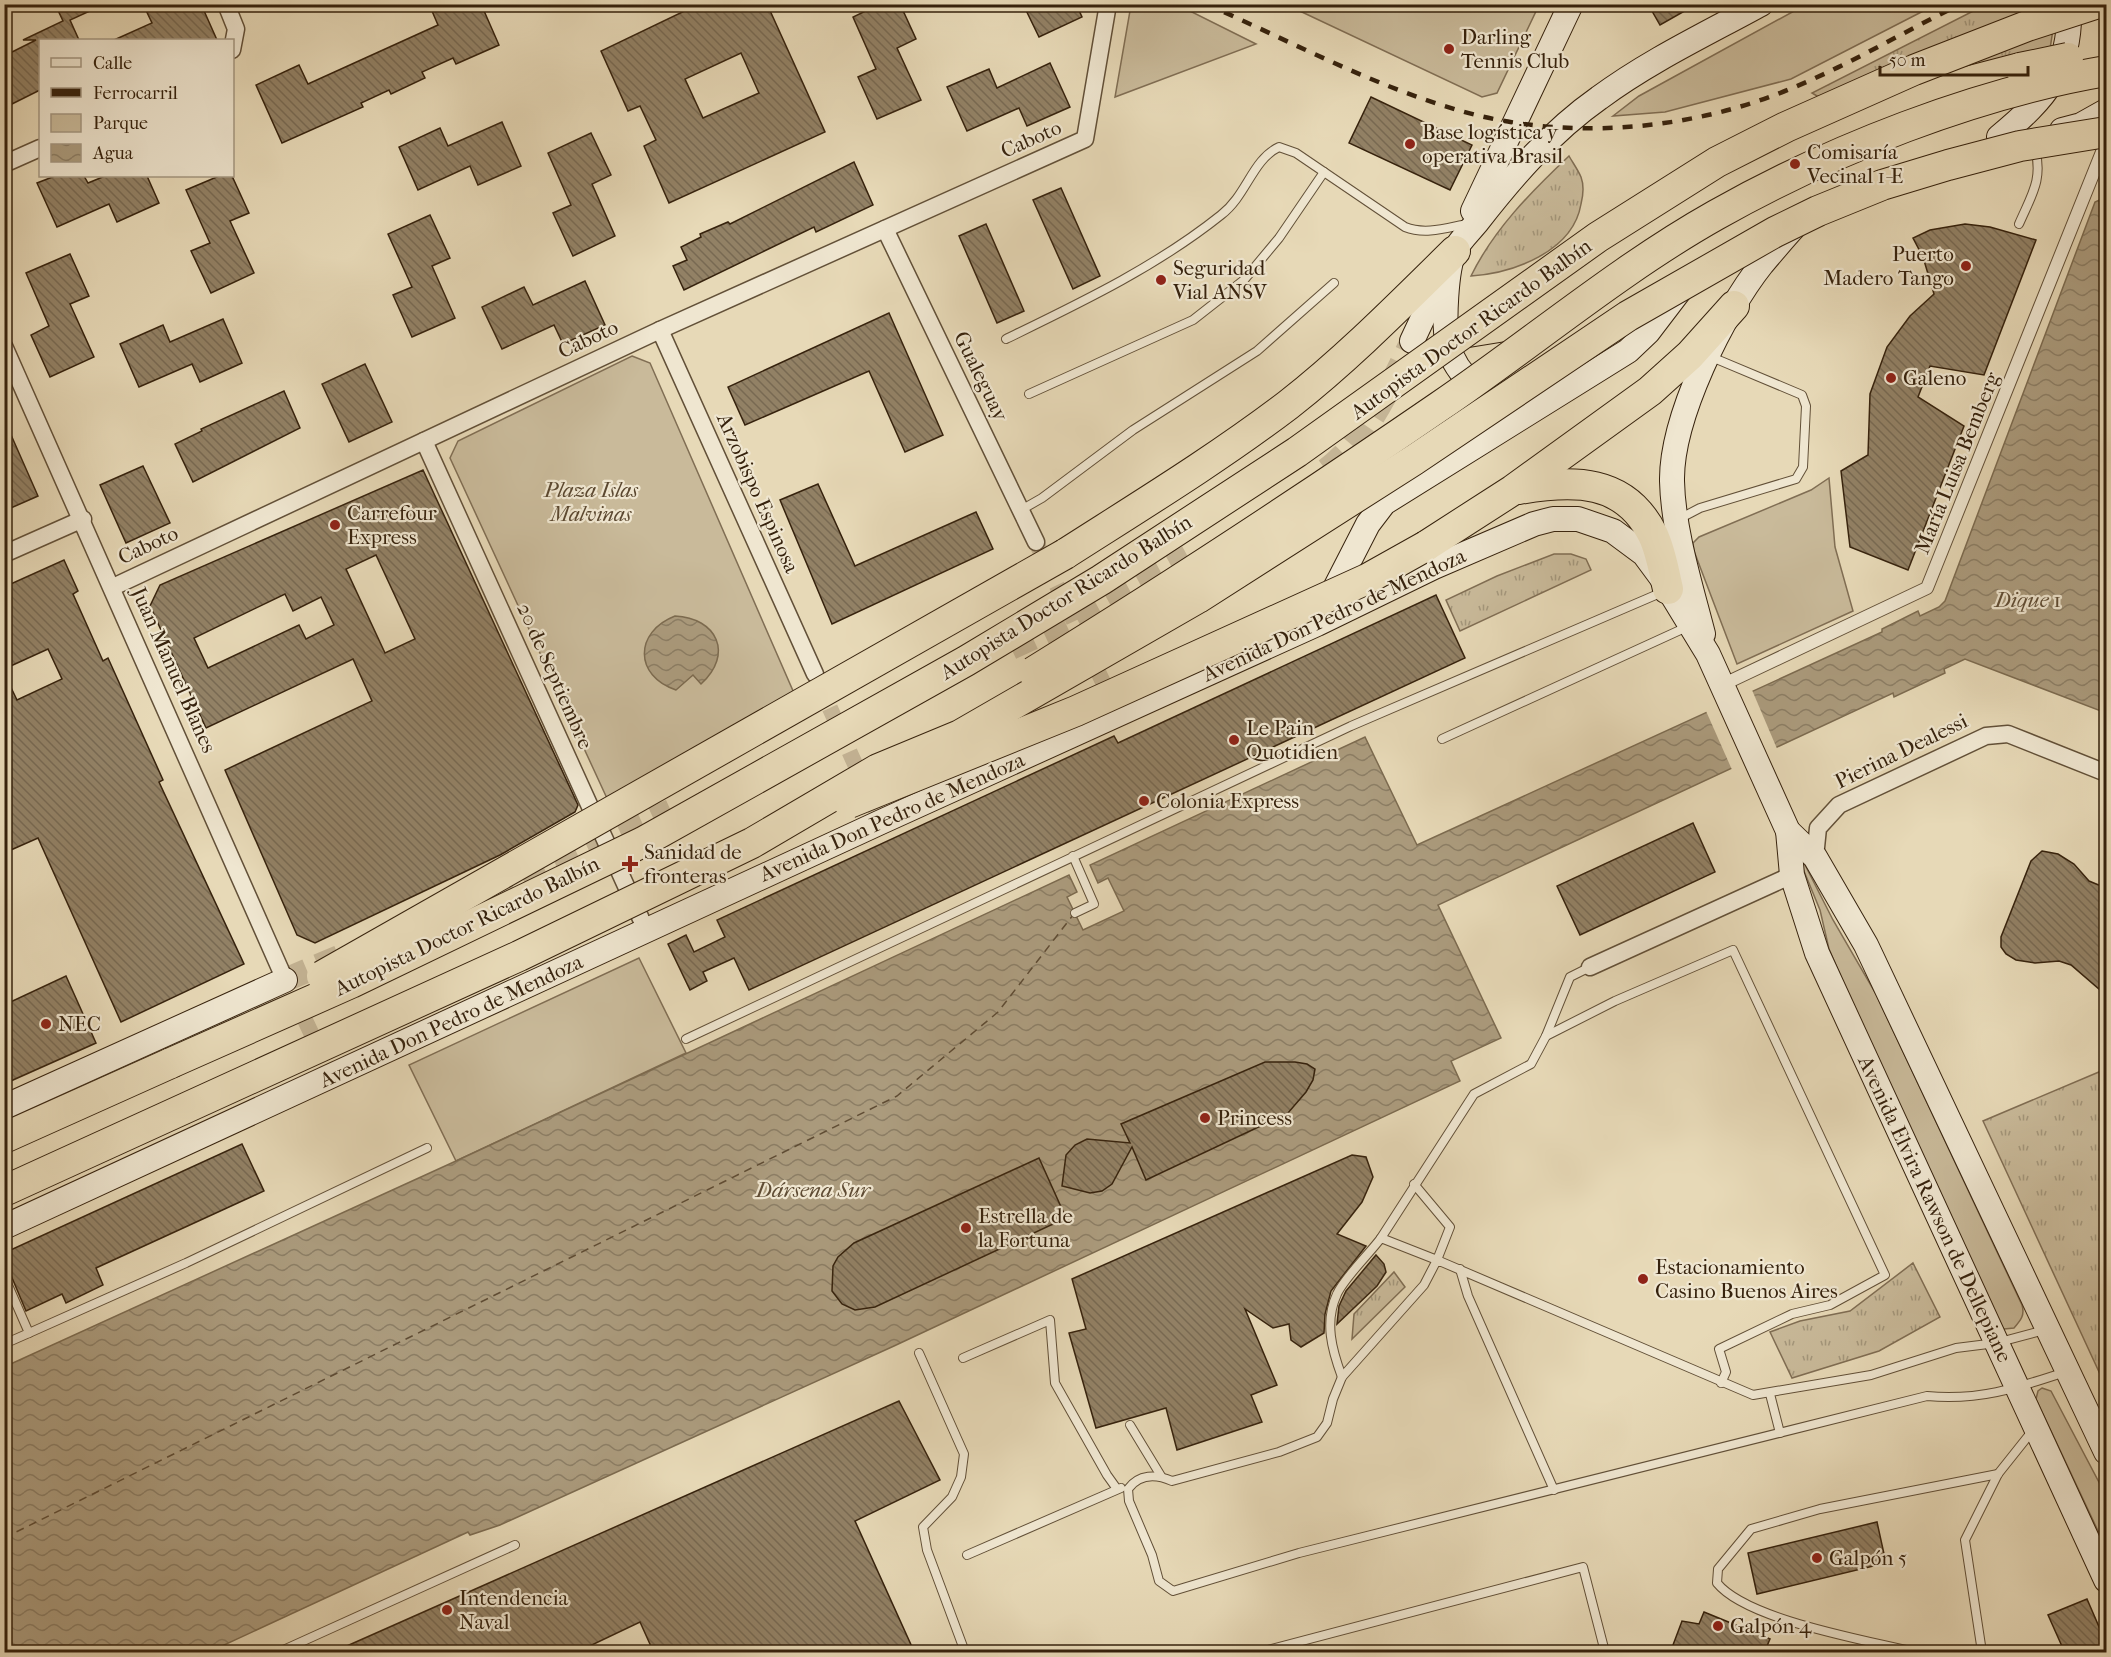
<svg xmlns="http://www.w3.org/2000/svg" width="2111" height="1657" font-family="'IM FELL French Canon',serif">
<style>
.grass{fill:url(#grass-tufts);stroke:#806e54;stroke-width:1.5}
.park{fill:#c9ba9a;stroke:#806e54;stroke-width:1.5}
.water{fill:url(#water-waves);stroke:#7c6b50;stroke-width:1.5}
.pier{fill:#e7d9b7}
.lines{fill:none;stroke-linecap:round;stroke-linejoin:round}
.ferry{stroke:#5f4c34;stroke-width:1.5;stroke-dasharray:8 6;stroke-linecap:butt}
.building{fill:url(#building-back-hatch);stroke:#36220d;stroke-width:1.5;fill-rule:evenodd}
.minor-tunnel{stroke:#c4b495;stroke-width:16;stroke-dasharray:16 8;stroke-linecap:butt}
.secondary-tunnel{stroke:#c4b495;stroke-width:24;stroke-dasharray:24 12;stroke-linecap:butt}
.service-casing{stroke:#625038;stroke-width:10}
.pedestrian-casing{stroke:#625038;stroke-width:14}
.minor-casing{stroke:#625038;stroke-width:19}
.secondary-casing{stroke:#36220d;stroke-width:26}
.motorway-casing{stroke:#36220d;stroke-width:32}
.service{stroke:#efe6d0;stroke-width:8}
.pedestrian{stroke:#efe6d0;stroke-width:12}
.minor{stroke:#efe6d0;stroke-width:16}
.secondary{stroke:#efe6d0;stroke-width:24}
.motorway{stroke:#e7d9b7;stroke-width:30}
.rail{stroke:#36220d;stroke-width:4.5;stroke-dasharray:10 10;stroke-linecap:butt}
.motorway-bridge-casing{stroke:#36220d;stroke-width:32;stroke-linecap:butt}
.motorway-bridge{stroke:#e7d9b7;stroke-width:30}
.poi-dot{fill:#8f2418;stroke:#efe6d0;stroke-width:2}
.labels{text-anchor:middle;stroke-width:4.5;stroke-linejoin:round;paint-order:stroke}
.poi-label{font-size:21px;fill:#36220d;stroke:#efe6d0;text-anchor:start}
.street-label{font-size:21px;fill:#36220d;stroke:#efe6d0}
.park-label{font-size:21px;font-style:italic;fill:#5b4830;stroke:#efe6d0}
.water-label{font-size:22px;font-style:italic;fill:#5f4c34;stroke:#efe6d0}
</style>
<defs>
<pattern id="grass-tufts" width="24" height="20" patternUnits="userSpaceOnUse" patternTransform="scale(1.5)"><rect width="24" height="20" fill="#c9ba9a"/><path d="M3 7l-1-3M5 7V3M7 7l1-3M15 17l-1-3M17 17v-4M19 17l1-3" fill="none" stroke="#a4977c"/></pattern>
<pattern id="water-waves" width="16" height="10" patternUnits="userSpaceOnUse" patternTransform="scale(1.5)"><rect width="16" height="10" fill="#ab9b7d"/><path d="M0 5q4-4 8 0t8 0" fill="none" stroke="#8c7e65"/></pattern>
<pattern id="building-back-hatch" width="6" height="6" patternUnits="userSpaceOnUse" patternTransform="scale(1.5)"><rect width="6" height="6" fill="#928165"/><path d="M-1 5l2 2M0 0l6 6M5-1l2 2" fill="none" stroke="#786952"/></pattern>
</defs>
<rect width="100%" height="100%" fill="#e7d9b7"/>
<filter id="stains"><feTurbulence type="fractalNoise" baseFrequency=".00333" numOctaves="4"/><feColorMatrix values="0 0 0 0 .2 0 0 0 0 .09 0 0 0 0 .02 0 0 0 .5 -.17"/></filter>
<radialGradient id="worn" r=".72"><stop offset=".6" stop-color="#630" stop-opacity="0"/><stop offset="1" stop-color="#630" stop-opacity=".3"/></radialGradient>
<g class="grass">
<path d="M1985,5H2049L2054,23L2048,62L1870,128L1812,93Z"/>
<path d="M1569,156C1573,163 1578,170 1581,177C1584,185 1583,196 1581,204C1573,252 1513,273 1471,276C1494,229 1531,192 1569,156Z"/>
<path d="M1554,554H1571L1586,559L1591,570L1460,631L1446,600L1497,576Z"/>
<path d="M2106,1069V1387L1983,1121Z"/>
<path d="M1913,1263L1940,1317L1879,1351L1792,1378L1770,1332L1800,1321L1850,1311Z"/>
<path d="M1394,1272L1405,1287L1352,1339L1354,1314Z"/>
</g>
<g class="park">
<path d="M1131,5H1178L1256,44L1115,97Z"/>
<path d="M1287,5H1539L1497,93L1482,97Z"/>
<path d="M1805,5H1935L1791,79L1665,112L1613,116L1639,96Z"/>
<path d="M632,356L650,363L797,700L611,807L450,458L458,441Z"/>
<path d="M1829,478L1835,547L1853,611L1737,664L1694,551L1693,543L1699,537L1811,490Z"/>
<path d="M1799,859H1802L1833,920L1876,994L2022,1305C2025,1315 2021,1320 2014,1328L2004,1329L1996,1324L1864,1031L1829,949L1820,910Z"/>
<path d="M639,958L686,1053L456,1161L409,1065Z"/>
<path d="M2042,1388L2051,1391L2101,1486L2106,1490V1548L2036,1399L2038,1391Z"/>
</g>
<g class="water">
<path d="M2106,197V713L1965,659L1944,669L1945,673L1894,697L1893,693L1438,905L1501,1038L1451,1061L1460,1081L894,1346L500,1525L470,1535L468,1532L209,1652H5L4,1367L456,1161L1069,875L1077,892L1067,897L1083,930L1124,911L1108,878L1098,883L1090,865L1365,737L1417,845L1882,632V629L1918,611L1920,616L1939,607L1945,601L2095,202Z"/>
<path d="M675,616C717,618 734,654 701,684L693,675L676,690C634,676 634,632 675,616Z"/>
</g>
<path class="pier" d="M1752,690L1778,751L1733,772L1706,711Z"/>
<g class="lines">
<path class="ferry" d="M4,1538L897,1096L998,1012L1073,915"/>
</g>
<g class="building">
<path d="M55,4H105L70,20L79,40H40V90L4,108V56L36,40H23L63,21Z"/>
<path d="M143,4H201L217,40H114L152,23Z"/>
<path d="M429,4H481L499,45L456,64L453,58L422,72L425,78L391,94L389,90L361,103L363,107L282,143L256,85L299,65L308,84L438,25Z"/>
<path d="M699,4H767L825,132L669,203L644,146L656,140L640,106L628,111L601,51ZM741,53L759,93L703,118L685,79Z"/>
<path d="M880,4H900L916,39L897,48L921,100L877,119L858,77L876,69L853,17Z"/>
<path d="M1023,4H1076L1082,17L1039,37Z"/>
<path d="M1648,4H1697L1660,25Z"/>
<path d="M1050,63L1070,107L1027,126L1019,108L967,131L947,87L989,69L997,88Z"/>
<path d="M1371,97L1472,145L1450,190L1349,143Z"/>
<path d="M502,122L521,166L478,185L470,166L418,190L399,147L440,128L448,146Z"/>
<path d="M591,133L611,175L592,184L615,236L573,256L553,213L571,205L548,153Z"/>
<path d="M854,162L873,205L816,232L814,227L684,290L673,266L687,260L681,247L701,237L700,234L728,222L730,224Z"/>
<path d="M55,176H84L88,183L105,176H147L159,203L117,222L109,204L57,227L37,183Z"/>
<path d="M219,176H232L249,213L230,221L254,273L211,293L191,251L210,243L186,190Z"/>
<path d="M1061,188L1100,276L1073,289L1033,200Z"/>
<path d="M430,215L450,258L432,266L455,318L412,337L393,295L412,287L388,234Z"/>
<path d="M986,224L1024,311L997,323L959,236Z"/>
<path d="M1965,224L1990,227L2036,240L1984,375L1930,366L1918,397L1964,426L1908,570L1850,547L1841,471L1868,455L1870,394L1887,347L1910,316L1934,294L1923,257L1913,238L1930,230Z"/>
<path d="M70,254L89,296L70,304L94,357L50,377L31,335L49,326L26,273Z"/>
<path d="M585,281L605,325L563,344L554,325L502,349L482,307L524,287L533,305Z"/>
<path d="M889,313L943,435L905,452L869,371L745,425L728,387Z"/>
<path d="M223,319L242,363L200,382L192,364L139,387L120,344L163,325L170,342Z"/>
<path d="M365,364L392,422L349,442L322,384Z"/>
<path d="M284,391L300,428L193,482L175,444L202,431L201,429Z"/>
<path d="M4,419L38,496L4,511Z"/>
<path d="M143,466L170,523L126,543L100,485Z"/>
<path d="M423,470L578,805L575,812L500,855L315,943L297,935L225,770L372,701L353,659L206,728L150,606L160,585ZM376,555L415,639L385,653L346,569ZM285,594L293,611L321,597L334,625L306,639L299,625L208,668L194,638Z"/>
<path d="M818,484L855,566L976,512L993,549L832,624L780,500Z"/>
<path d="M64,560L78,591L73,594L103,661L108,658L163,780L159,782L244,964L121,1022L38,838L4,853V673L17,700L62,679L48,649L4,669V587Z"/>
<path d="M1436,595L1465,658L749,990L734,958L703,972L707,981L690,990L668,944L686,935L694,952L725,937L717,920L1114,736L1118,743Z"/>
<path d="M1693,823L1715,872L1580,935L1557,886Z"/>
<path d="M2042,851L2058,854L2074,864L2089,881L2106,888V995L2071,965L2059,961L2035,963L2016,960L2006,954L2001,947V937L2031,861Z"/>
<path d="M66,976L96,1043L4,1084V1005Z"/>
<path d="M1265,1062H1295L1307,1064L1315,1069L1313,1080L1306,1092L1288,1113L1146,1180L1132,1147L1112,1184L1102,1191L1090,1193L1062,1186L1066,1155L1075,1145L1087,1139L1130,1143L1121,1124Z"/>
<path d="M242,1144L264,1191L96,1268L103,1285L66,1303L62,1294L26,1311L10,1273L4,1269V1253Z"/>
<path d="M1352,1155L1366,1157L1373,1177L1362,1202L1337,1234L1366,1246L1331,1291L1325,1314L1324,1333L1301,1347L1291,1340L1289,1324L1273,1328L1245,1309L1277,1385L1251,1395L1262,1422L1177,1450L1166,1408L1096,1428L1069,1333L1086,1329L1072,1279Z"/>
<path d="M1039,1158L1066,1218L875,1307L855,1310L842,1304L832,1291L833,1266L838,1257L854,1243Z"/>
<path d="M1376,1255L1384,1264L1386,1272L1377,1286L1337,1324L1339,1306L1346,1291Z"/>
<path d="M899,1401L940,1480L855,1521L912,1647L900,1653H654L640,1622L575,1653H331Z"/>
<path d="M1877,1522L1886,1563L1757,1594L1748,1553Z"/>
<path d="M2087,1599L2106,1643V1653H2065L2048,1615Z"/>
<path d="M1704,1612L1770,1639L1764,1653H1670L1682,1621L1699,1624Z"/>
</g>
<g class="lines">
<g class="minor-tunnel">
<path d="M1036,542L1112,701"/>
<path d="M820,686L881,822"/>
<path d="M295,999L332,1077"/>
</g>
<g class="secondary-tunnel">
<path d="M1326,470C1368,438 1390,387 1412,341"/>
<path d="M1011,648L1073,619L1188,557"/>
<path d="M490,894L671,811"/>
<path d="M285,980L339,957"/>
</g>
<defs>
<g id="service">
<path d="M2019,224C2032,194 2043,180 2035,148"/>
<path d="M1006,339C1080,303 1156,267 1221,215C1247,195 1252,160 1279,147L1296,153L1405,227C1425,235 1446,228 1467,224"/>
<path d="M1029,394L1193,320L1244,280L1279,238L1324,172"/>
<path d="M1021,510L1042,498L1133,430L1257,351L1334,283"/>
<path d="M1677,520L1700,508L1796,479L1803,467L1806,406L1802,395L1709,356"/>
<path d="M1442,739L1689,626"/>
<path d="M1073,856L1094,904L1075,913"/>
<path d="M1546,1036L1615,1001L1733,950L1885,1275L1830,1305L1792,1314L1719,1349L1726,1372L1721,1383"/>
<path d="M686,1039L1351,726L1665,591"/>
<path d="M1381,1238L1474,1094L1531,1064L1546,1036L1570,977L1590,967"/>
<path d="M1460,1269L1468,1296L1554,1490"/>
<path d="M4,1276L29,1333L4,1344"/>
<path d="M2045,1330L1996,1343L1956,1348L1871,1375L1753,1395L1437,1260L1424,1285L1342,1377L1333,1399L1327,1423L1317,1437L1279,1452L1172,1481C1156,1474 1139,1474 1128,1489L1129,1501L1152,1555L1159,1581L1173,1591L1299,1553L1927,1396C1979,1401 2017,1388 2065,1372"/>
<path d="M29,1333L186,1263L427,1148"/>
<path d="M919,1353L964,1454L961,1477L952,1497L923,1527L927,1550L965,1652"/>
<path d="M963,1358L1050,1320L1055,1383L1107,1475L1117,1489"/>
<path d="M1342,1377C1332,1350 1324,1322 1337,1294C1344,1278 1370,1253 1381,1238L1437,1260L1450,1227L1414,1184"/>
<path d="M1770,1394L1780,1433"/>
<path d="M1130,1425L1161,1476"/>
<path d="M967,1555L1121,1488"/>
<path d="M279,1652L515,1545"/>
<path d="M1260,1652L1583,1567L1605,1652"/>
<path d="M1914,1652C1866,1640 1747,1620 1717,1583L1718,1569L1751,1529L1820,1509L1998,1474"/>
<path d="M1982,1652L1965,1540L1998,1474L2033,1430"/>
</g>
<path id="pedestrian" d="M1722,685L1927,588L2106,142"/>
<g id="minor">
<path d="M226,4L236,29L232,50"/>
<path d="M4,164L40,148"/>
<path d="M885,229L1036,542"/>
<path d="M660,330L815,674"/>
<path d="M4,346L285,980"/>
<path d="M424,441L646,930"/>
<path d="M4,554L83,519"/>
<path d="M113,587L660,330L1085,139L1108,4"/>
<path d="M1815,857L1818,828L1839,805L1986,736L2008,734L2106,773"/>
<path d="M1590,967L1792,875"/>
</g>
<g id="secondary">
<path d="M2062,130L2081,125L2106,111"/>
<path d="M1999,137C2046,98 2072,69 2069,4"/>
<path d="M1473,211L1571,4"/>
<path d="M1412,341L1443,275"/>
<path d="M1517,403C1485,400 1456,376 1448,345C1443,325 1446,268 1455,250C1460,240 1471,230 1478,221C1513,176 1552,131 1599,98C1649,61 1706,34 1761,4"/>
<path d="M1327,604L1368,524L1384,503L1628,351L1648,332L1680,290"/>
<path d="M1703,634C1691,587 1673,530 1672,481C1671,418 1723,313 1762,264C1773,251 1784,238 1795,226"/>
<path d="M1788,831L1792,875L1817,953L2106,1580"/>
<path d="M4,1107L285,980"/>
<path d="M4,1227L881,822L1317,624L1434,567L1534,524L1553,519H1578L1613,531L1644,554L1661,577L1708,654L1788,831L1815,857L1866,945L2106,1452"/>
</g>
<g id="motorway">
<path d="M1468,332L1505,326L1636,233L1750,166L1859,119L1955,85L2020,68"/>
<path d="M1519,489C1573,480 1625,478 1653,535C1661,552 1664,572 1668,589"/>
<path d="M1426,546L1513,490L1650,391L1690,355L1734,306"/>
<path d="M1065,554C1140,506 1217,459 1288,405C1348,358 1401,304 1455,251"/>
<path d="M4,1138L171,1063"/>
</g>
</defs>
<use href="#service" class="service-casing"/>
<use href="#pedestrian" class="pedestrian-casing"/>
<use href="#minor" class="minor-casing"/>
<use href="#secondary" class="secondary-casing"/>
<use href="#motorway" class="motorway-casing"/>
<use href="#service" class="service"/>
<use href="#pedestrian" class="pedestrian"/>
<use href="#minor" class="minor"/>
<use href="#secondary" class="secondary"/>
<use href="#motorway" class="motorway"/>
<path class="rail" d="M1206,4C1290,41 1373,86 1461,111C1566,141 1689,131 1790,89C1849,65 1903,32 1961,4"/>
<defs>
<g id="motorway-bridge">
<path d="M2020,68L2068,58"/>
<path d="M1033,672C1171,587 1306,498 1440,406C1531,344 1620,269 1716,215C1831,150 1976,93 2106,71"/>
<path d="M849,803L1076,711L1367,579L1426,546"/>
<path d="M322,976L1065,554"/>
<path d="M171,1063L351,983L643,842L966,661L1101,580L1297,452L1598,237L1717,162L1786,127L1914,70L2027,26L2095,4"/>
<path d="M4,1191L519,956L752,843L878,769L960,735L1198,598L1414,460L1628,316L1775,232L1818,211L1882,185L1948,165L2020,146L2106,132"/>
</g>
</defs>
<use href="#motorway-bridge" class="motorway-bridge-casing"/>
<use href="#motorway-bridge" class="motorway-bridge"/>
</g>
<g class="poi-dot">
<circle cx="1449" cy="49" r="6"/>
<circle cx="1410" cy="144" r="6"/>
<circle cx="1795" cy="164" r="6"/>
<circle cx="1966" cy="266" r="6"/>
<circle cx="1161" cy="280" r="6"/>
<circle cx="1891" cy="378" r="6"/>
<circle cx="335" cy="525" r="6"/>
<circle cx="1234" cy="740" r="6"/>
<circle cx="1144" cy="801" r="6"/>
<path d="M627 855h6v6h6v6h-6v6h-6v-6h-6v-6h6z"/>
<circle cx="46" cy="1024" r="6"/>
<circle cx="1205" cy="1118" r="6"/>
<circle cx="966" cy="1228" r="6"/>
<circle cx="1643" cy="1279" r="6"/>
<circle cx="1817" cy="1558" r="6"/>
<circle cx="447" cy="1610" r="6"/>
<circle cx="1718" cy="1626" r="6"/>
</g>
<g class="labels">
<g class="poi-label">
<text x="1461" y="44">Darling<tspan x="1461" dy="24">Tennis Club</tspan></text>
<text x="1422" y="139">Base logística y<tspan x="1422" dy="24">operativa Brasil</tspan></text>
<text x="1807" y="159">Comisaría<tspan x="1807" dy="24">Vecinal 1-E</tspan></text>
<text x="1954" y="261" text-anchor="end">Puerto<tspan x="1954" dy="24">Madero Tango</tspan></text>
<text x="1173" y="275">Seguridad<tspan x="1173" dy="24">Vial ANSV</tspan></text>
<text x="1903" y="385">Galeno</text>
<text x="347" y="520">Carrefour<tspan x="347" dy="24">Express</tspan></text>
<text x="1246" y="735">Le Pain<tspan x="1246" dy="24">Quotidien</tspan></text>
<text x="1156" y="808">Colonia Express</text>
<text x="644" y="859">Sanidad de<tspan x="644" dy="24">fronteras</tspan></text>
<text x="58" y="1031">NEC</text>
<text x="1217" y="1125">Princess</text>
<text x="978" y="1223">Estrella de<tspan x="978" dy="24">la Fortuna</tspan></text>
<text x="1655" y="1274">Estacionamiento<tspan x="1655" dy="24">Casino Buenos Aires</tspan></text>
<text x="1829" y="1565">Galpón 5</text>
<text x="459" y="1605">Intendencia<tspan x="459" dy="24">Naval</tspan></text>
<text x="1730" y="1633">Galpón 4</text>
</g>
<g class="street-label">
<text transform="translate(1031 139) rotate(-24)" y="7">Caboto</text>
<text transform="translate(1471 329) rotate(-36)" y="7">Autopista Doctor Ricardo Balbín</text>
<text transform="translate(588 339) rotate(-25)" y="7">Caboto</text>
<text transform="translate(981 376) rotate(64)" y="7">Gualeguay</text>
<text transform="translate(1957 463) rotate(-68)" y="7">María Luisa Bemberg</text>
<text transform="translate(758 493) rotate(66)" y="7">Arzobispo Espinosa</text>
<text transform="translate(148 545) rotate(-25)" y="7">Caboto</text>
<text transform="translate(1066 597) rotate(-32)" y="7">Autopista Doctor Ricardo Balbín</text>
<text transform="translate(1334 615) rotate(-25)" y="7">Avenida Don Pedro de Mendoza</text>
<text transform="translate(174 670) rotate(66)" y="7">Juan Manuel Blanes</text>
<text transform="translate(555 676) rotate(66)" y="7">20 de Septiembre</text>
<text transform="translate(1901 751) rotate(-26)" y="7">Pierina Dealessi</text>
<text transform="translate(892 817) rotate(-24)" y="7">Avenida Don Pedro de Mendoza</text>
<text transform="translate(467 926) rotate(-26)" y="7">Autopista Doctor Ricardo Balbín</text>
<text transform="translate(451 1021) rotate(-25)" y="7">Avenida Don Pedro de Mendoza</text>
<text transform="translate(1935 1209) rotate(65)" y="7">Avenida Elvira Rawson de Dellepiane</text>
</g>
<g class="park-label">
<text x="591" y="497">Plaza Islas<tspan x="591" dy="24">Malvinas</tspan></text>
</g>
<g class="water-label">
<text x="2028" y="607">Dique 1</text>
<text x="813" y="1197">Dársena Sur</text>
</g>
</g>
<rect width="2111" height="1657" fill="none" stroke="#e7d9b7" stroke-width="24"/>
<rect x="6" y="6" width="2099" height="1645" fill="none" stroke="#36220d" stroke-width="3"/>
<rect x="12" y="12" width="2087" height="1633" fill="none" stroke="#36220d" stroke-width="1.5"/>
<rect x="39" y="39" width="195" height="138" fill="#efe6d0" stroke="#a59882" stroke-width="1.5"/>
<rect x="51" y="58" width="30" height="9" fill="#efe6d0" stroke="#a59882" stroke-width="1.5"/>
<text x="93" y="69" font-size="18" fill="#36220d">Calle</text>
<rect x="51" y="88" width="30" height="9" fill="#36220d" stroke="#a59882" stroke-width="1.5"/>
<text x="93" y="99" font-size="18" fill="#36220d">Ferrocarril</text>
<rect x="51" y="114" width="30" height="18" fill="#c9ba9a" stroke="#a59882" stroke-width="1.5"/>
<text x="93" y="129" font-size="18" fill="#36220d">Parque</text>
<rect x="51" y="144" width="30" height="18" fill="url(#water-waves)" stroke="#a59882" stroke-width="1.5"/>
<text x="93" y="159" font-size="18" fill="#36220d">Agua</text>
<path d="M1880 66v9h148v-9" fill="none" stroke="#36220d" stroke-width="3"/>
<text x="1889" y="66" font-size="18" fill="#36220d" stroke="#efe6d0" stroke-width="4.5" paint-order="stroke">50 m</text>
<rect width="100%" height="100%" filter="url(#stains)"/>
<rect width="100%" height="100%" fill="url(#worn)"/>
</svg>
